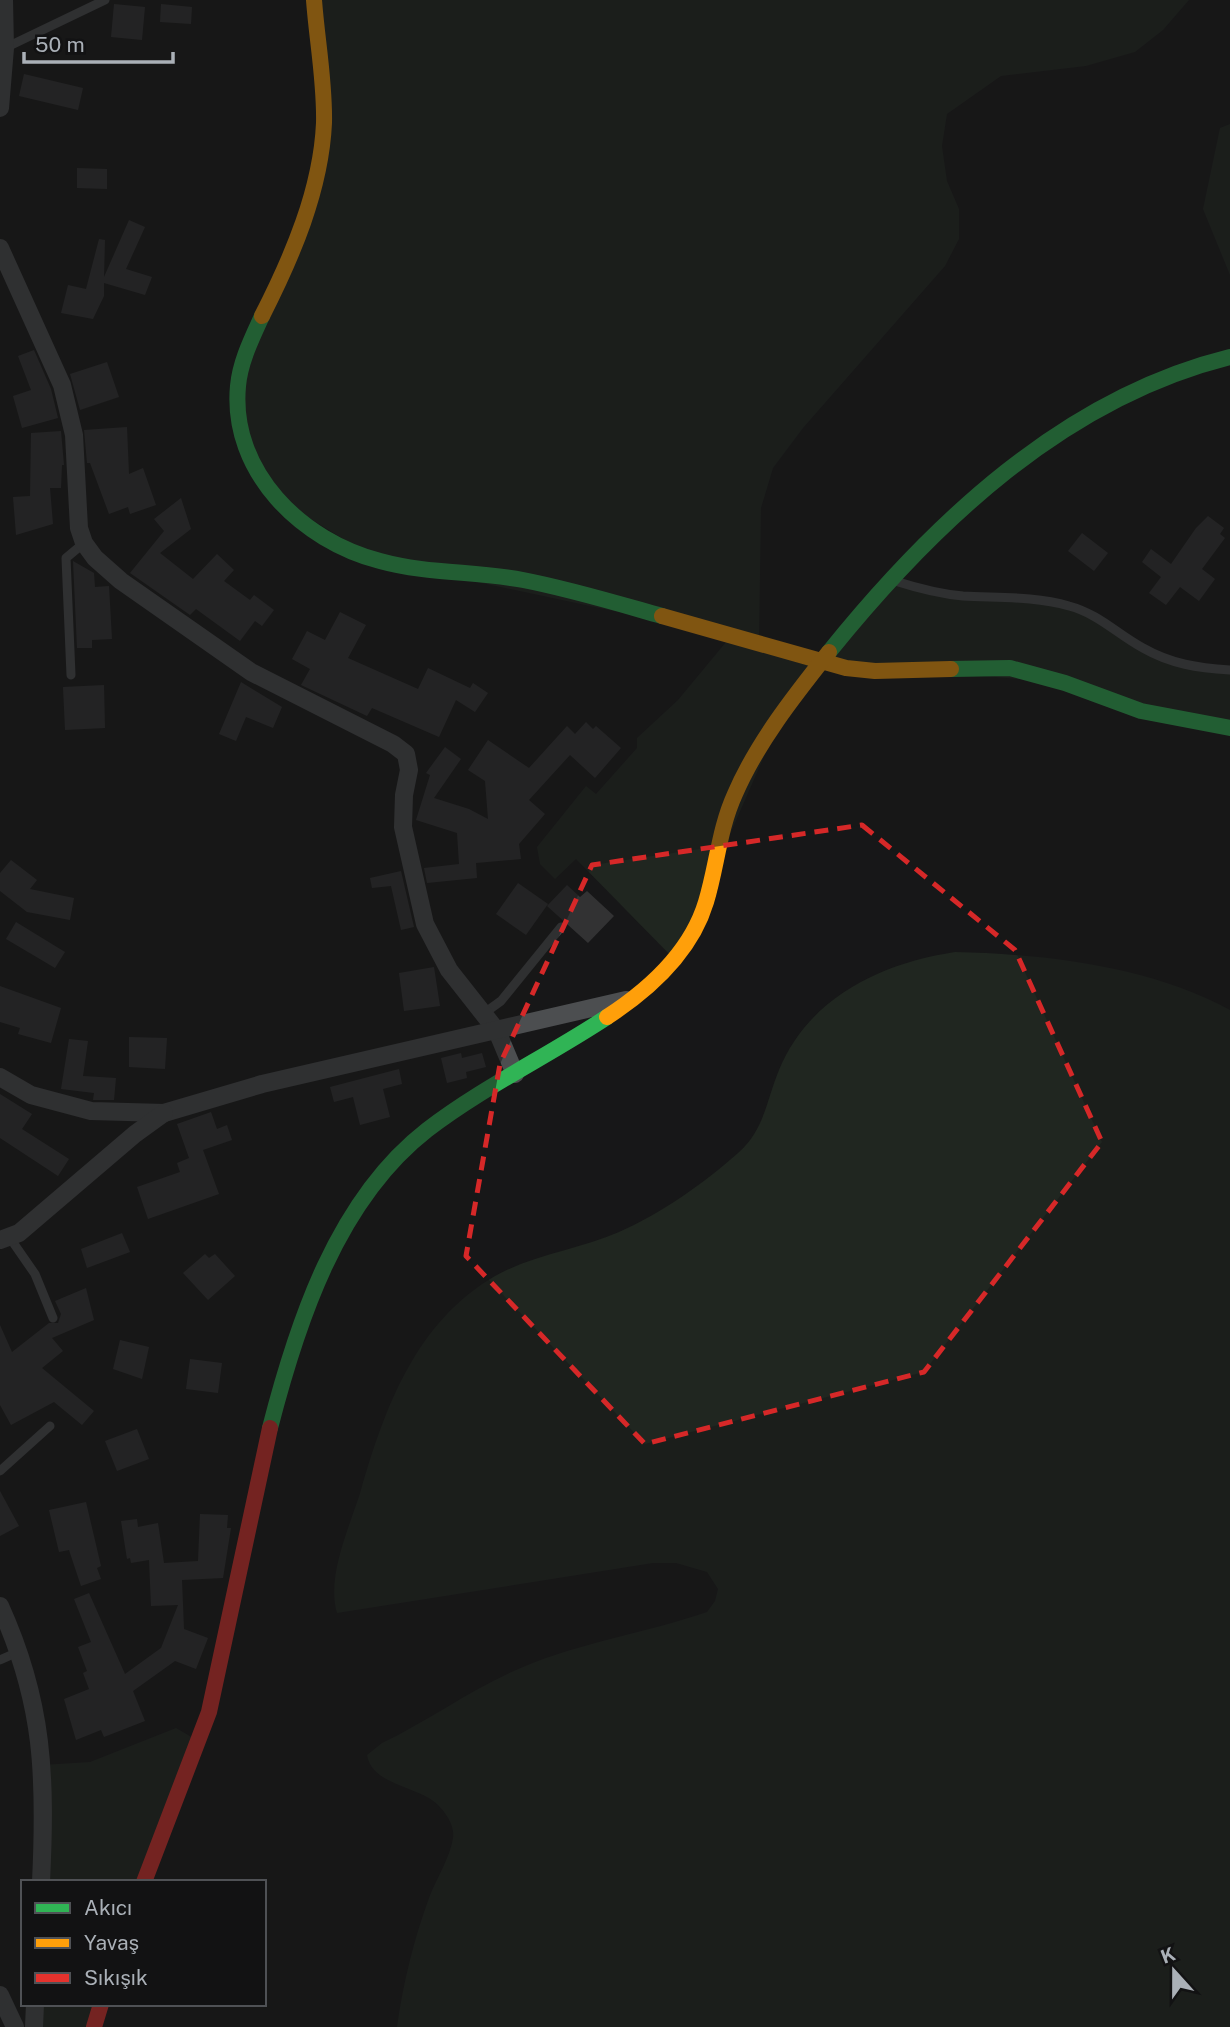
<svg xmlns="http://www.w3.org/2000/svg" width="1230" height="2027" font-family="'Public Sans',sans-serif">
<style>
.green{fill:#202620}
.building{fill:#323233}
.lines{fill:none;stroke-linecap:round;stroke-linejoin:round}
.lane{stroke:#4c4e50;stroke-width:9}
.street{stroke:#4c4e50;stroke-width:18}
.fast{stroke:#30b455;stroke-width:16}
.slow{stroke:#ff9f0a;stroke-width:16}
.jam{stroke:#e5322d;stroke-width:16}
.marked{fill:none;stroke:#d62828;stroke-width:5;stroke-dasharray:14 9;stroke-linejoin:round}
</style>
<rect width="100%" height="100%" fill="#171718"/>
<g class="green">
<path d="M314,0H1189L1163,30L1135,52L1086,66L1001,76L947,114L942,146L947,181L959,209V239L945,266L803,428L773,468L761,508L759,643L821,662L890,579L919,589L1068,605L1164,659L1230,670V727L1065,683L821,662L783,713L675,960L576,859L555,879L540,864L537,847L586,786L596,794L637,748V738L678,700L731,636L379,561L275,497L236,407L318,167Z"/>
<path d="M1230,124V275L1203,209L1220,128Z"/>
<path d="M955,952C1045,954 1150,966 1230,1010V2027H397C403,1983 414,1939 429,1898C436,1879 450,1858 453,1838C455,1826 446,1813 438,1805C420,1786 372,1786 367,1755L382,1743C430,1720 474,1687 523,1667C582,1642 646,1633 707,1612L715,1601L718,1589L707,1572L676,1563H653L337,1613C326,1576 350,1526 361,1490C385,1407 416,1322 495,1276C532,1255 580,1249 619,1232C662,1213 703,1184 738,1153C765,1129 766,1101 779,1070C809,997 882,963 955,952Z"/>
<path d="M176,1728L200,1742L144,1882H41L42,1765L90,1762Z"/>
<path d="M35,2004H101L94,2027H34Z"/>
</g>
<g class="building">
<path d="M114,4L145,7L142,40L111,37Z"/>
<path d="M161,4L192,7L191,24L160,22Z"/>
<path d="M24,74L83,88L78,110L19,96Z"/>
<path d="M77,168L107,169V189L77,188Z"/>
<path d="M129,220L145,227L126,269L152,277L145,295L104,283V296L93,319L61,313L68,285L86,289L99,239L105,240L104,277Z"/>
<path d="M34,350L51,389L58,418L22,428L13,396L31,390L18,356Z"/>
<path d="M107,362L119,397L80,410L70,374Z"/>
<path d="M127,427L129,474L143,468L156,505L130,514L128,507L109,514L90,463H87L84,430Z"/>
<path d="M61,431L64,465H62L61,488H50L53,524L16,535L13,497L30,496L31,433Z"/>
<path d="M181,498L191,529L160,553L193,579L217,554L234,570L224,581L250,600L254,595L274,610L262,626L255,621L240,641L196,609L190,615L130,573L164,531L154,519Z"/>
<path d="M1208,516L1224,528L1220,534L1225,538L1202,569L1215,579L1199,601L1180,587L1166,605L1149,593L1161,577L1142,562L1151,549L1171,564L1196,528Z"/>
<path d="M1082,533L1108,553L1094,571L1068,551Z"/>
<path d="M73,561L94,573L95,587L109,586L112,639L92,640V648H77Z"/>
<path d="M340,612L366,625L348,658L418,689L428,668L470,688L473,683L488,693L475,712L456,700L439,737L372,708L367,716L301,685L310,669L292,659L307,631L325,640Z"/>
<path d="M241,682L282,707L273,728L246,717L236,741L219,734Z"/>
<path d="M104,685L105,728L65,730L63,687Z"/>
<path d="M586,722L593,729L596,726L621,748L595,778L570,755L529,800L545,814L519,844L521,859L476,863L477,878L427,883L424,868L459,864L457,833L416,820L430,775L426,773L445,747L461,759L434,798L469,809L488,819L485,781L468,770L488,740L529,768L567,726L575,734Z"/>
<path d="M11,860L37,880L30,889L74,898L70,920L27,912L0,891V873Z"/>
<path d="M401,871L414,927L401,930L391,886L372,888L370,878Z"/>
<path d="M518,883L548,904L526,935L496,914Z"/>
<path d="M567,885L580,897L587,891L614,916L588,943L547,906Z"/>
<path d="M16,922L65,952L55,968L6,939Z"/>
<path d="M434,967L440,1006L404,1011L399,973Z"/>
<path d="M0,986L61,1008L51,1043L18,1034L20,1028L0,1022Z"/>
<path d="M129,1037L167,1038L165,1069L129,1067Z"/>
<path d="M69,1039L88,1041L83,1076L116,1078L114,1100H93L94,1093L61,1089Z"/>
<path d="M461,1053L462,1058L482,1053L486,1067L466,1072L467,1078L447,1083L441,1058Z"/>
<path d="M399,1069L402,1084L383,1089L390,1117L360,1125L353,1097L334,1102L330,1087Z"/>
<path d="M0,1094L32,1114L22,1129L69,1159L58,1176L0,1138Z"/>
<path d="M211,1112L217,1129L227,1125L232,1140L203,1150L219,1194L148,1219L137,1187L180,1172L177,1163L189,1158L177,1124Z"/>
<path d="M122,1233L130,1252L87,1268L81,1249Z"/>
<path d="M205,1254L209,1258L215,1254L235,1276L208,1300L183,1273Z"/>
<path d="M86,1288L94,1320L52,1338L63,1351L42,1368L94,1411L82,1425L54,1402L11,1425L0,1405V1325L12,1352L49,1323H58L61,1314L55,1301Z"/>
<path d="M120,1340L149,1347L142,1379L113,1369Z"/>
<path d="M190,1359L222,1363L218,1393L186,1389Z"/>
<path d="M137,1429L149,1459L117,1471L105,1441Z"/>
<path d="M0,1491L19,1526L0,1536Z"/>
<path d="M86,1502L101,1566L97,1568L101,1579L81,1586L69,1550L59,1552L49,1510Z"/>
<path d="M200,1514L228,1515L227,1528H231L223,1578L182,1580L184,1629L208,1638L196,1669L175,1661L133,1691L145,1721L104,1737L101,1730L76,1740L64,1699L89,1689L83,1673L87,1671L78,1647L91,1642L74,1599L89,1593L125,1674L161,1648L178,1605L151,1606L149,1560L131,1563L130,1558L127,1559L121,1521L137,1519L138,1527L158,1523L164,1563L198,1561Z"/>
</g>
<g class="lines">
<g class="lane">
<path d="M5,48L105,0"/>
<path d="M895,581C917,588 940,594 963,596C998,598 1035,596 1069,606C1099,614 1117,634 1143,648C1171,664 1198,668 1230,670"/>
<path d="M71,675L66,558L84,543"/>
<path d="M483,1014L501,1001L561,927"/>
<path d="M10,1238L35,1274L53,1318"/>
<path d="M0,1471L50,1426"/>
<path d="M0,1660L18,1652"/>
</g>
<g class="street">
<path d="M0,108L5,48L4,0"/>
<path d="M0,248L62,385L74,435L79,528L84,543L95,558L121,581L251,672L393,744L406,754L409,770L404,795L403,827L425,924L449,970L497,1031L515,1074"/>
<path d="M0,1077L31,1095L91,1111L164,1113L262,1084L626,1000"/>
<path d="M0,1240L19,1233L135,1134L164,1113"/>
<path d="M0,1606C44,1703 46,1777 41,1882"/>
<path d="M0,1995L15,2027"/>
<path d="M34,2027L35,2004"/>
</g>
<g class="fast">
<path d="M262,316C252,338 240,362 238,386C230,472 302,541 380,561C427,574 476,571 523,580C570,589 616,603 662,616"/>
<path d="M829,652C933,523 1064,398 1230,357"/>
<path d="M951,669L1010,668L1065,683L1141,711L1230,728"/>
<path d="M270,1428C297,1323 337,1200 427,1130C483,1087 548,1056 607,1017"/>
</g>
<g class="slow">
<path d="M262,316C292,257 321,190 324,123C325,82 317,41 314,0"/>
<path d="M662,616L846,668L875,671L951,669"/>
<path d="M607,1017C650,989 691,952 706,902C717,866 719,829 735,794C757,743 794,696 829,652"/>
</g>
<g class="jam">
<path d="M144,1882L209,1712L270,1428"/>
<path d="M94,2027L101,2004"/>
</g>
</g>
<path d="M0 0H1230V2027H0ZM862,825L1015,950L1102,1142L924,1372L645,1444L466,1256L500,1064L592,865Z" fill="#171718" fill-opacity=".55" fill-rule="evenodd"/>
<path class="marked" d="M862,825L1015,950L1102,1142L924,1372L645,1444L466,1256L500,1064L592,865Z"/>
<rect x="21" y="1880" width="245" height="126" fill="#121213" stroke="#4f5155" stroke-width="2"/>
<rect x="35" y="1903" width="35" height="10" fill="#30b455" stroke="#4f5155" stroke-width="2"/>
<text x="84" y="1915" font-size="21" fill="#aab0b7">Akıcı</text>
<rect x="35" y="1938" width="35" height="10" fill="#ff9f0a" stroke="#4f5155" stroke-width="2"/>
<text x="84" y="1950" font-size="21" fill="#aab0b7">Yavaş</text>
<rect x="35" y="1973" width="35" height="10" fill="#e5322d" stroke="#4f5155" stroke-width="2"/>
<text x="84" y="1985" font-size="21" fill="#aab0b7">Sıkışık</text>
<g transform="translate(1174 1971) rotate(339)" stroke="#121213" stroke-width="5" paint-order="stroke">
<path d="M0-5L12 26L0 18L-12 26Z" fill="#aab0b7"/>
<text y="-10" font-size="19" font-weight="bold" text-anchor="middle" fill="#aab0b7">K</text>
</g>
<path d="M24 52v10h149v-10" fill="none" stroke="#aab0b7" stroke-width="3.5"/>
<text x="35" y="52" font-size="21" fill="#aab0b7" stroke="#121213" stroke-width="5" paint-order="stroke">50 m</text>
</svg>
